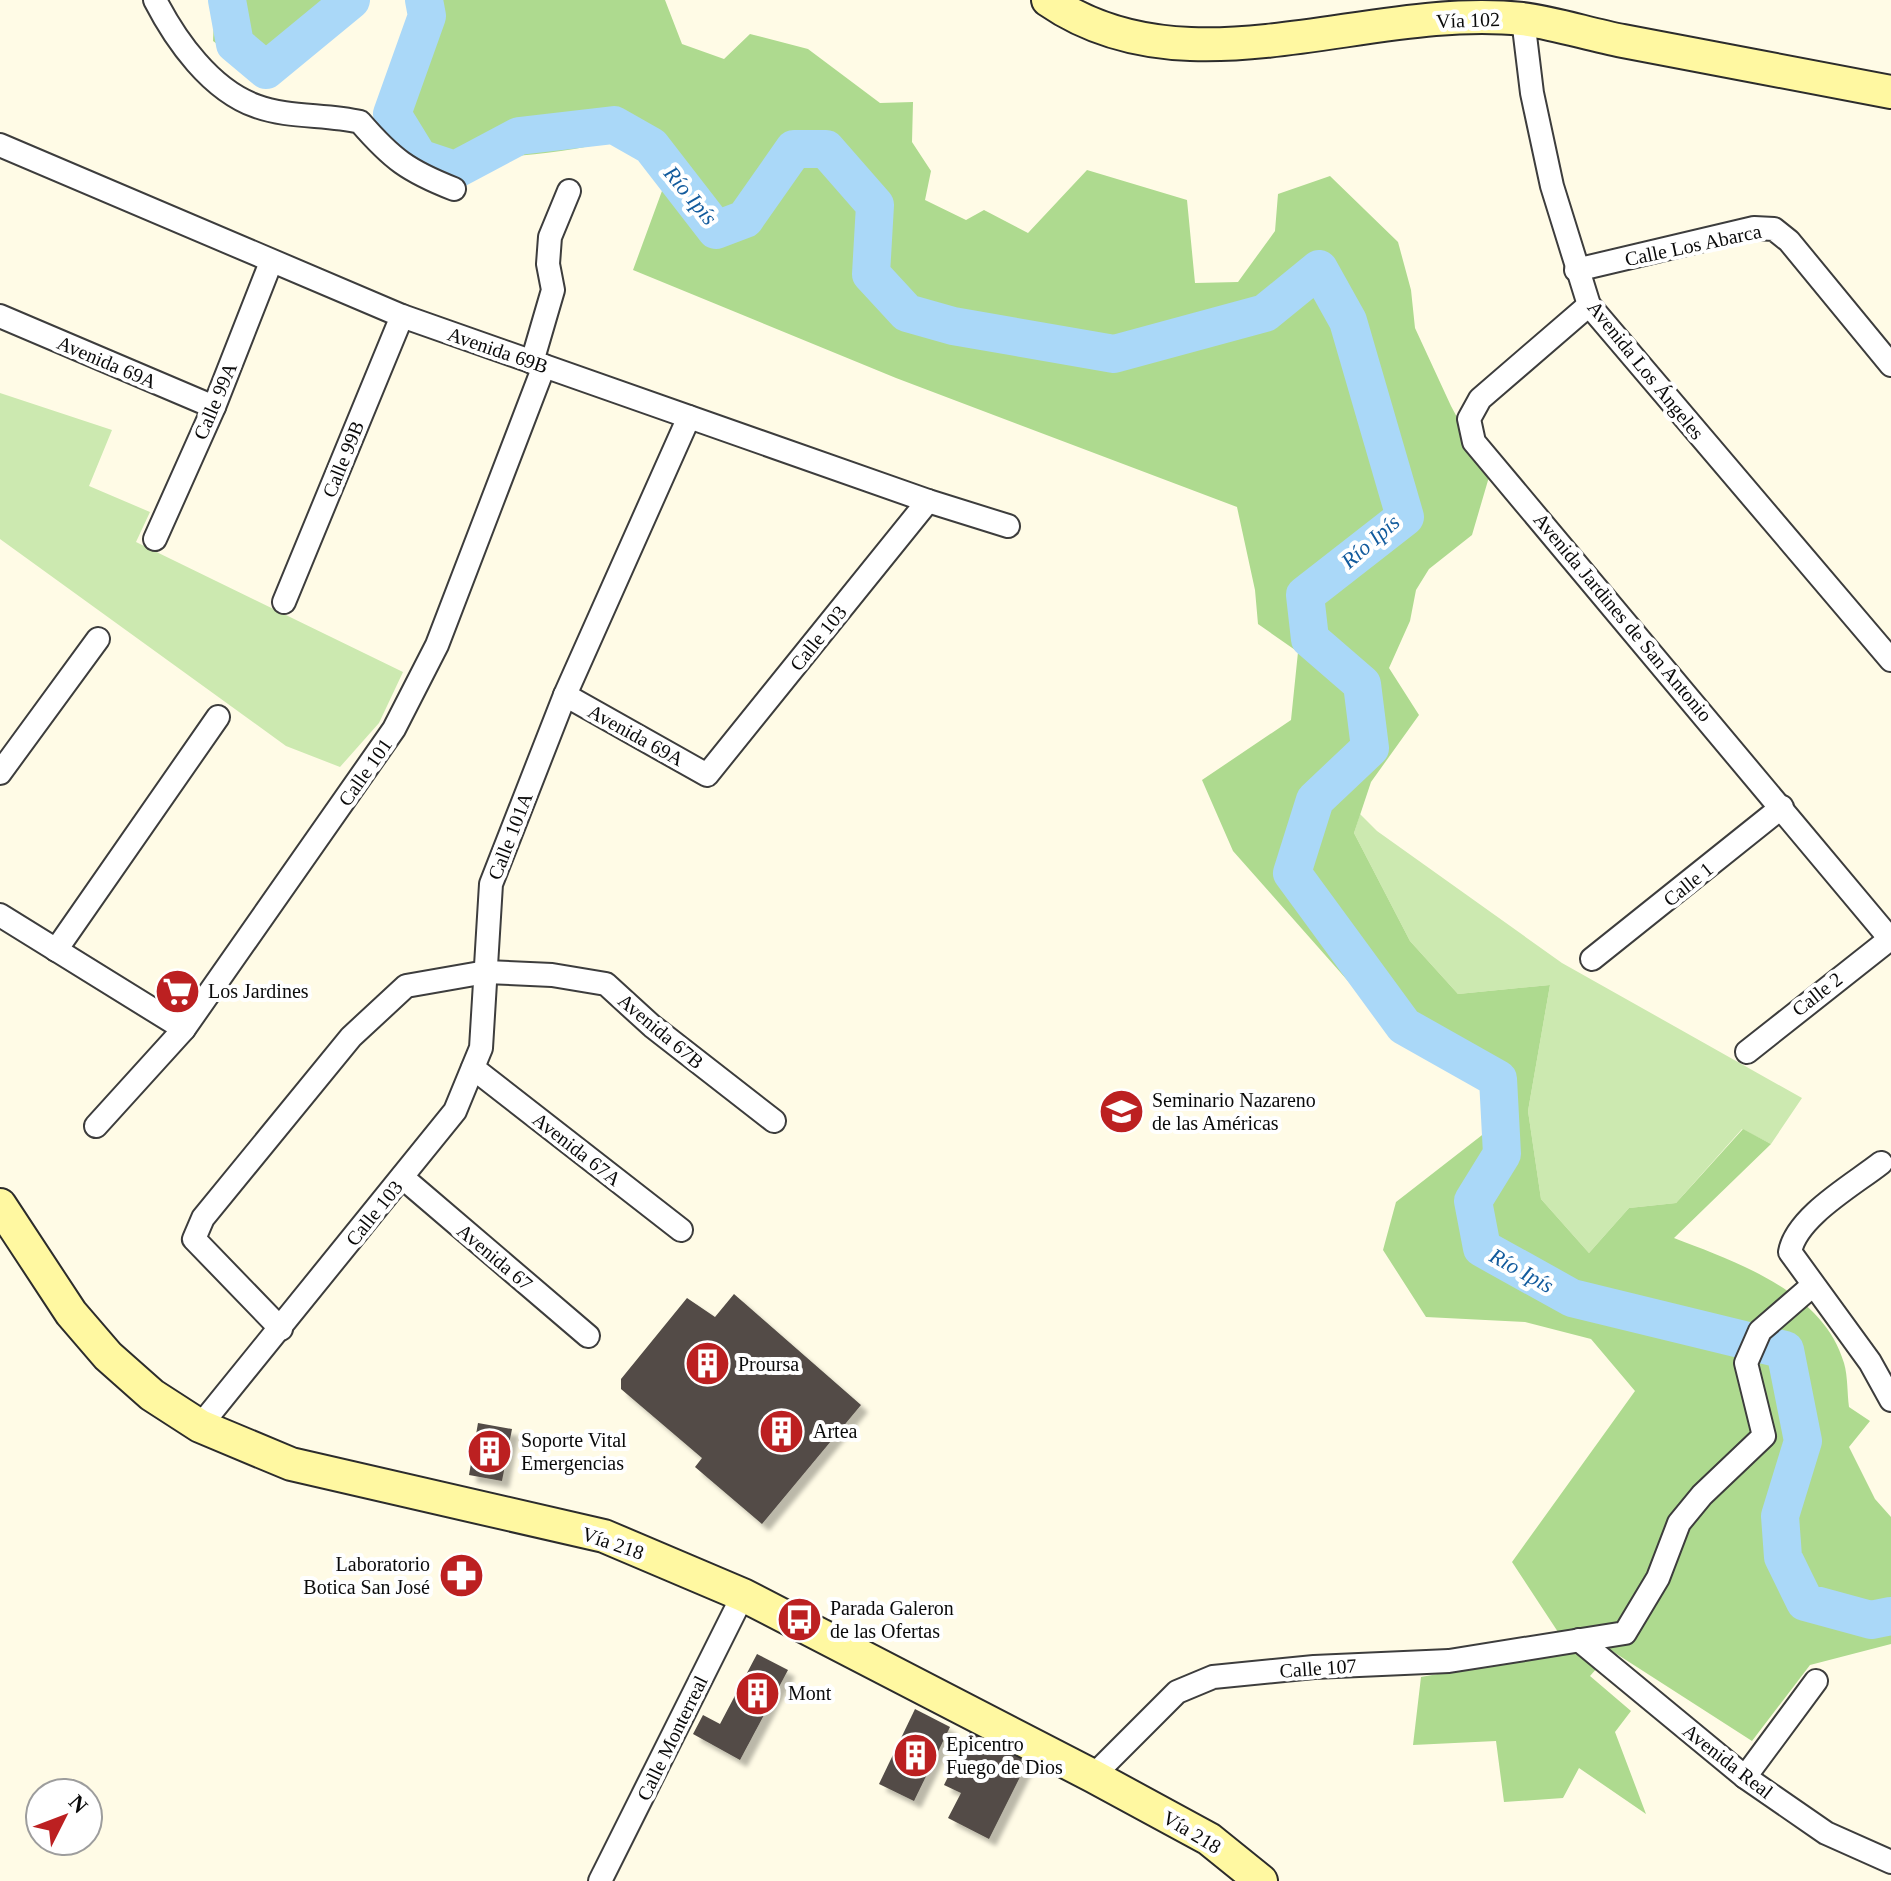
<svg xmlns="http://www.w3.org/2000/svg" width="1891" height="1881" font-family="Georgia,serif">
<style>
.green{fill:#cce9b0}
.forest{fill:#aeda8f}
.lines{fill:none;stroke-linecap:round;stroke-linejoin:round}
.river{stroke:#aad8f8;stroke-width:38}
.building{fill:#524b46;filter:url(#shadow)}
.street-casing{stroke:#3d3d3d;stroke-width:26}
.secondary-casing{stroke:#2c2c2c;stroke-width:36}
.street{stroke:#fff;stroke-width:22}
.secondary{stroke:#fff8a1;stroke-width:32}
.labels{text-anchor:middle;stroke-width:8;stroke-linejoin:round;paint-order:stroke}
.street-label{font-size:20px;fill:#0a0a0a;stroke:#fff}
.poi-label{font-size:20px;fill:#0a0a0a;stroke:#fff;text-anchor:start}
.water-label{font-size:22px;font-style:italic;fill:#125b9d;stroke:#fff}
</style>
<defs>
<filter id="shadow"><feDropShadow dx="7" dy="7" stdDeviation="2" flood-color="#0004"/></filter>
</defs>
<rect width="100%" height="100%" fill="#fffbe6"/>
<g class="green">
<path d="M0,393L112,430L89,486L150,512L136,542L403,672L379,723L340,767L286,746L0,539Z"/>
<path d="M1360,814L1377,831L1562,963L1802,1098L1771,1144L1742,1129L1676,1203L1629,1208L1589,1253L1541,1199L1528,1111L1550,985L1458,994L1410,941L1354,833Z"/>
</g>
<g class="forest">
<path d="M215,0H343L286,44L244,64L213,41Z"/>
<path d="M432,0H665L682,44L724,59L750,34L808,49L880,103L913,102L912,142L931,171L925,200L966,220L984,210L1028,233L1087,170L1187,200L1195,283L1238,282L1275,231L1278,194L1330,176L1398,242L1411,290L1415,328L1451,406L1489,477L1472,535L1429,569L1416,590L1410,621L1389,668L1419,715L1371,782L1354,833L1410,941L1458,994L1550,985L1528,1111L1541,1199L1589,1253L1629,1208L1676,1203L1743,1129L1771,1144L1674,1238C1736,1262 1823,1291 1844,1363C1848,1377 1847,1393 1849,1407L1870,1421L1849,1447L1875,1499L1891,1517V1644L1810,1665L1752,1741L1612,1651L1590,1676L1631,1711L1615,1732L1646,1814L1579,1768L1563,1798L1504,1802L1496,1741L1413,1745L1421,1677L1565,1651L1558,1632L1512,1562L1635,1391L1591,1339L1525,1322L1426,1317L1383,1250L1396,1202L1486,1132L1490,1089L1386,1024L1233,851L1202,780L1291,720L1298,652L1258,624L1255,590L1237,507L896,378L633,270L666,180L614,141C552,155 491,162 429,151L403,115L438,24Z"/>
</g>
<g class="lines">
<g class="river">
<path d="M227,0L235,44L266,70L351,0"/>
<path d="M424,0L427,16L392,114L419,158L455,170L519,136L614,125L651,146L716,230L745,219L794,149H826L875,205L871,274L907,313L953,326L1114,354L1265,313L1319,269L1348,321L1405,517L1305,595L1310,639L1362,684L1370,748L1315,800L1292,873L1404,1026L1498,1079L1502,1154L1473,1201L1482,1248L1572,1298L1785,1350L1803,1441L1780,1516L1783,1557L1805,1602L1871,1620L1891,1616"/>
</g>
</g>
<g class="building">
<path d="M734,1294L861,1405L762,1524L695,1467L702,1458L621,1389V1379L687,1298L715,1317Z"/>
<path d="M478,1423L512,1429L502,1481L469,1475Z"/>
<path d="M757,1654L788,1670L740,1760L693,1734L703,1715L720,1724Z"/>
<path d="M915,1709L950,1727L914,1801L879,1784Z"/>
<path d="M970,1732L1028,1761L989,1839L948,1818L961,1793L944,1785Z"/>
</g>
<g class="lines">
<defs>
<g id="street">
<path d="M155,0C176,41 211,90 256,106C288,118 327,114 360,122C392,159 408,171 454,189"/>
<path d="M1523,19L1532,93L1552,186L1589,305L1891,660"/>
<path d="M0,145L402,316L928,501L1008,526"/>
<path d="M1576,270L1754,228L1774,229L1789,241L1891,365"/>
<path d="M1589,305L1480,399L1469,419L1474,442L1891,940"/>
<path d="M0,316L214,407"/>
<path d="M532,362L553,290L548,264L550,237L569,191"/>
<path d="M155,539L214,407L271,262"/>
<path d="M284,602L402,316"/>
<path d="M565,695L707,775L928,501"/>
<path d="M0,773L98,639"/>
<path d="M0,915L184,1029"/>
<path d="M56,950L218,717"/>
<path d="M1592,959L1782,807"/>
<path d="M1747,1052L1890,939"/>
<path d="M473,1068L681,1230"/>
<path d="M96,1126L184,1029L394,729L437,645L544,366"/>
<path d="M1881,1163C1853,1185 1796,1217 1790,1252L1870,1362L1891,1400"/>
<path d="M402,1177L588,1336"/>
<path d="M281,1329L194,1239L203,1218L351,1037L406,986L486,972L552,975L606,984L652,1026L774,1121"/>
<path d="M200,1426L455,1111L481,1048L491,884L565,695L689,417"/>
<path d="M1579,1640L1745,1777L1826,1833L1891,1862"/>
<path d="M1093,1776L1177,1692L1213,1677L1314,1667L1449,1661L1625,1633L1658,1578L1679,1523L1702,1495L1764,1436L1746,1363L1760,1331L1812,1286"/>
<path d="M1745,1777L1816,1681"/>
<path d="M600,1881L743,1595"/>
</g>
<g id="secondary">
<path d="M1048,0C1188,97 1368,2 1522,19C1556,23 1590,35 1623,41C1712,58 1802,75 1891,92"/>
<path d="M0,1205L71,1313L108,1356L152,1395L200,1426L291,1464L604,1536L743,1595L1093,1776L1209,1839L1261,1881"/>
</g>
</defs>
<use href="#street" class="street-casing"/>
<use href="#secondary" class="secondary-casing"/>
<use href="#street" class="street"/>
<use href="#secondary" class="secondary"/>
</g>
<defs>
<symbol id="supermarket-disc" viewBox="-11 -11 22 22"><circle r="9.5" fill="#bc2021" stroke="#fff"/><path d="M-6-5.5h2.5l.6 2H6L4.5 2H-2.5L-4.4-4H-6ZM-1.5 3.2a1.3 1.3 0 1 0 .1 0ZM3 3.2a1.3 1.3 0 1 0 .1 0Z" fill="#fff"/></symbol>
<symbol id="university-disc" viewBox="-11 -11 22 22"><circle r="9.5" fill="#bc2021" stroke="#fff"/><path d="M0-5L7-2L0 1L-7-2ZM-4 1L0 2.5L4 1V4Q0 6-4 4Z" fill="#fff"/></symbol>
<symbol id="building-disc" viewBox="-11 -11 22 22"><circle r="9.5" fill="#bc2021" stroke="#fff"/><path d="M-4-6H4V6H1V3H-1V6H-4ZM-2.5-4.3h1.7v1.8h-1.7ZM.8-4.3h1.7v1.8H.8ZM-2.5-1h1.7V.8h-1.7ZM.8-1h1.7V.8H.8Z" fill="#fff"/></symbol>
<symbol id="pharmacy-disc" viewBox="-11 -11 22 22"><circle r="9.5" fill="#bc2021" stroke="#fff"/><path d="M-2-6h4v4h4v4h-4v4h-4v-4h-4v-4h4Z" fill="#fff"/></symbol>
<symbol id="bus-disc" viewBox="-11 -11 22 22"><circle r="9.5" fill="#bc2021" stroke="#fff"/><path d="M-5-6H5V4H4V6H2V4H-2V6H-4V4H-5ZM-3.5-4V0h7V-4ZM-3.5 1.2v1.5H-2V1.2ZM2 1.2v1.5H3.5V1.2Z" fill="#fff"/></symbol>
</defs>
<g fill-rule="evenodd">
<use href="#supermarket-disc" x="152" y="966" width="51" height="51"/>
<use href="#university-disc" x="1096" y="1086" width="51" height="51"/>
<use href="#building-disc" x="682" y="1338" width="51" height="51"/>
<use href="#building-disc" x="756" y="1406" width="51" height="51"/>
<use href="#building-disc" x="464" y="1426" width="51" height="51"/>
<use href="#pharmacy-disc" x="436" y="1550" width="51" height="51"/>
<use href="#bus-disc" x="774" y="1594" width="51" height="51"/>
<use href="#building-disc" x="732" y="1668" width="51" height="51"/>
<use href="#building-disc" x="890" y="1730" width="51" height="51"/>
</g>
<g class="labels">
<g class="street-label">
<text transform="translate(1468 20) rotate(-2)" y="7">Vía 102</text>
<text transform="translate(1693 245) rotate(-12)" y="7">Calle Los Abarca</text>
<text transform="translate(498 350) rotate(19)" y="7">Avenida 69B</text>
<text transform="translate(107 362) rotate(23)" y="7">Avenida 69A</text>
<text transform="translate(1646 370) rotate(51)" y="7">Avenida Los Ángeles</text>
<text transform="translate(215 401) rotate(-67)" y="7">Calle 99A</text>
<text transform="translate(343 459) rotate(-68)" y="7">Calle 99B</text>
<text transform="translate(1623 617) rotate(50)" y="7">Avenida Jardines de San Antonio</text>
<text transform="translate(818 638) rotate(-51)" y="7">Calle 103</text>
<text transform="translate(636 735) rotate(29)" y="7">Avenida 69A</text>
<text transform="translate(365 772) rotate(-55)" y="7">Calle 101</text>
<text transform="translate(510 836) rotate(-69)" y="7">Calle 101A</text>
<text transform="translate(1688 884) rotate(-39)" y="7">Calle 1</text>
<text transform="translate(1817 994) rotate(-38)" y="7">Calle 2</text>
<text transform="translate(661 1031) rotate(40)" y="7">Avenida 67B</text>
<text transform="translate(577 1149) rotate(38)" y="7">Avenida 67A</text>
<text transform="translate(374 1213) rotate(-51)" y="7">Calle 103</text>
<text transform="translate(495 1257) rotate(40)" y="7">Avenida 67</text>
<text transform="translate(613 1543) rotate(19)" y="7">Vía 218</text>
<text transform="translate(1318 1668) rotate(-4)" y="7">Calle 107</text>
<text transform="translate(672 1738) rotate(-64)" y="7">Calle Monterreal</text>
<text transform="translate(1728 1761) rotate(38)" y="7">Avenida Real</text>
<text transform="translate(1192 1832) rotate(31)" y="7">Vía 218</text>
</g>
<g class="poi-label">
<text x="208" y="998">Los Jardines</text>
<text x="1152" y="1107">Seminario Nazareno<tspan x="1152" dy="23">de las Américas</tspan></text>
<text x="738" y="1371">Proursa</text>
<text x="813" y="1438">Artea</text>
<text x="521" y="1447">Soporte Vital<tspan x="521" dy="23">Emergencias</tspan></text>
<text x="430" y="1571" text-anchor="end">Laboratorio<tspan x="430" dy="23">Botica San José</tspan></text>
<text x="830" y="1615">Parada Galeron<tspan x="830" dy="23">de las Ofertas</tspan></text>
<text x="788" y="1700">Mont</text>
<text x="946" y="1751">Epicentro<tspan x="946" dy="23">Fuego de Dios</tspan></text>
</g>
<g class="water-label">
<text transform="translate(691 195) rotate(50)" y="8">Río Ipís</text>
<text transform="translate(1370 541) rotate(-41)" y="8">Río Ipís</text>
<text transform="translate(1522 1270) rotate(29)" y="8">Río Ipís</text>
</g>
</g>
<g transform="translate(64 1817) rotate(48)"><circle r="38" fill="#ffffff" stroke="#9d9d9d" stroke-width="2"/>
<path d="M0-6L14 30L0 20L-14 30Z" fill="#bc2021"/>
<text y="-12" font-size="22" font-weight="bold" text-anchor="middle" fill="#0a0a0a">N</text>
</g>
</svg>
